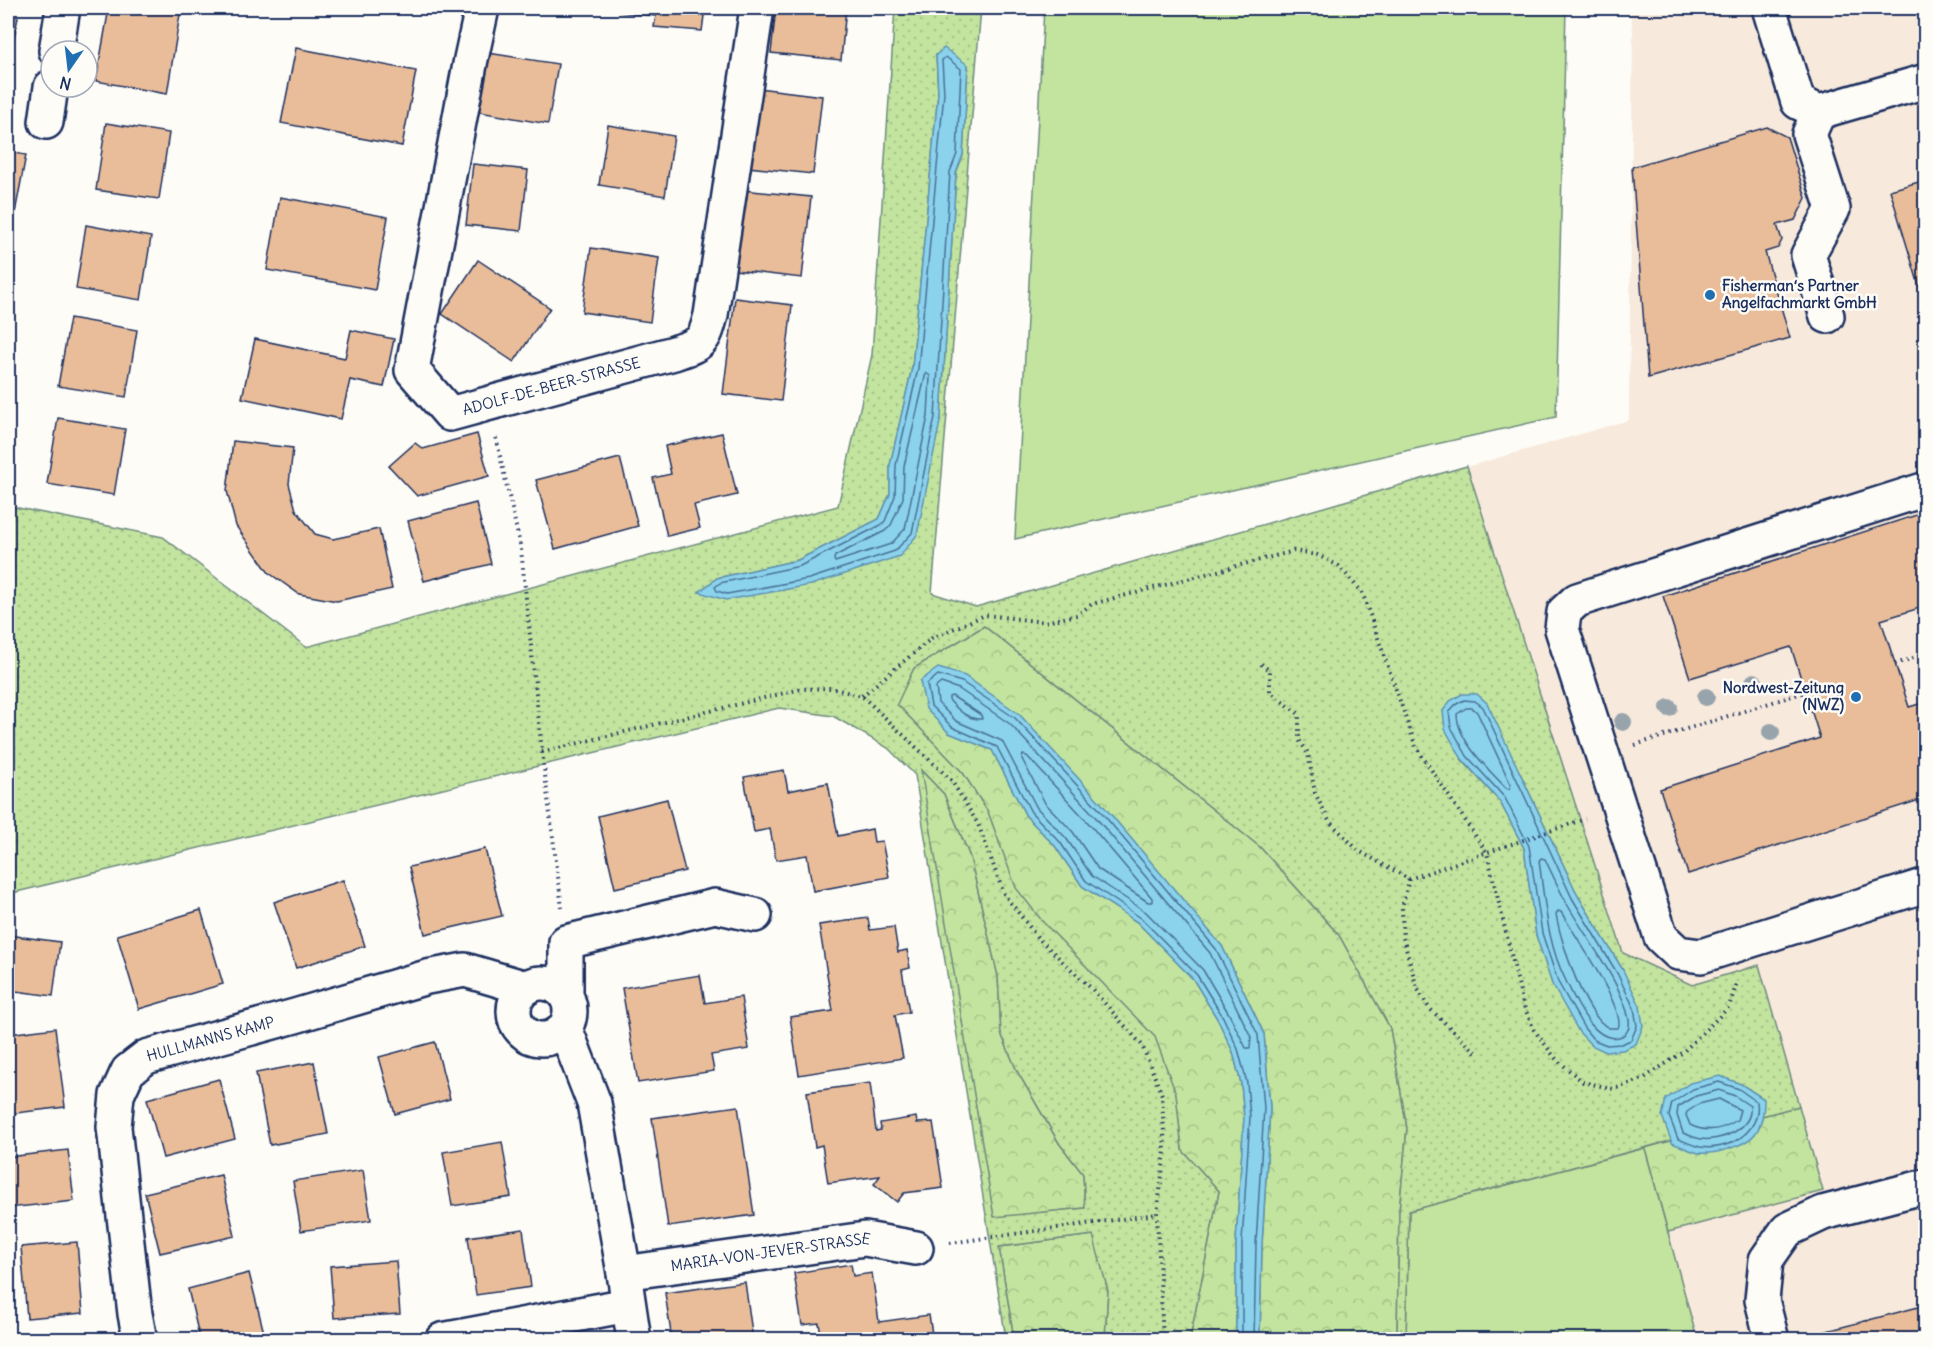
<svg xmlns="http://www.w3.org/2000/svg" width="1933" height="1347" font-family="Delius,sans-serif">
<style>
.built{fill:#f7e9db}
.green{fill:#c2e49e;stroke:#6e8a7e;stroke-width:1.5}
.forest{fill:url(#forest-crowns);stroke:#6e8a7e;stroke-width:1.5}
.park{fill:url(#park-dots);stroke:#6e8a7e;stroke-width:1.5;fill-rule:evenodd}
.water{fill:#8bd2ec;stroke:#5e91b3;stroke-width:1.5}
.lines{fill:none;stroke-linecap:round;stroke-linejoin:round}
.shore{stroke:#487097;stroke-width:1.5}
.building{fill:#e9bd99;stroke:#1b2f5e;stroke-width:1.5}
.minor-casing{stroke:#1b2f5e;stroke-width:38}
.path{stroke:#1b2f5e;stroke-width:4;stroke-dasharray:1.5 4.5;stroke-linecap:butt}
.minor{stroke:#fdfcf7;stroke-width:33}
.tree{fill:#98a4ac}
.poi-dot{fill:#1f6fb2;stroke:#fdfcf7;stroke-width:2}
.labels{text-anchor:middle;stroke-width:5;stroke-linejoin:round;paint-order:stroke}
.poi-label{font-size:15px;font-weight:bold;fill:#1b2f5e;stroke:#fdfcf7;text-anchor:start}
.street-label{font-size:15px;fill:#1b2f5e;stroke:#fdfcf7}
</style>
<defs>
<pattern id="forest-crowns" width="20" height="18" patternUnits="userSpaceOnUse" patternTransform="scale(1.5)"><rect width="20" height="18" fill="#c2e49e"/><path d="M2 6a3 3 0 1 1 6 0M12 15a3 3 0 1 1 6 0" fill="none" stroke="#a6c48a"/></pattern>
<pattern id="park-dots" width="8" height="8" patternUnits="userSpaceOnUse" patternTransform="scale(1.5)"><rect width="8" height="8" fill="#c2e49e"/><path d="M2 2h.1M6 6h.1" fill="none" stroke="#a6c48a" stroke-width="1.8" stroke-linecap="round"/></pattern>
</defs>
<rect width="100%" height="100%" fill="#fdfcf7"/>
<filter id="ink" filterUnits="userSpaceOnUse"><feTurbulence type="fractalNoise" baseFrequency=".0167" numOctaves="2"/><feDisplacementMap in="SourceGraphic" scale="12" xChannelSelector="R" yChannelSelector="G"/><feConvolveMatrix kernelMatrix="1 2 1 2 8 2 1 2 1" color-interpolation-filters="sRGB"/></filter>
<g filter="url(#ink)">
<path class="built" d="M1630,8H1925V1339H1697L1668,1232L1823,1191L1759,965L1692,985L1623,953L1467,467L1629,420L1633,32Z"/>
<g class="green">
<path d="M1044,8H1566L1556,417L1015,539Z"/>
<path d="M1645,1148L1697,1339L1406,1340L1409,1211Z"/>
</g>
<g class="forest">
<path d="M984,626L1260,847L1339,935L1390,1028L1407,1128L1399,1212L1397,1339H1260L1262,1245L1270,1108L1264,1034L1222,946L1019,714L949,733L992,750L1026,816L1055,846L1082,886L1137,922L1193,979L1218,1020L1233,1052L1241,1084L1244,1117L1236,1242V1339H1190L1219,1191L1182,1150L1176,1094L1015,888L988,812L963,773L896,704L914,668Z"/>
<path d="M920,769L944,794L970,857L998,976L1001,1033L1017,1071L1059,1143L1083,1174L1085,1208L994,1218Z"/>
<path d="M1799,1106L1823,1191L1668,1232L1645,1148Z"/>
<path d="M1094,1235L1108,1291L1105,1339H1014L999,1247Z"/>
</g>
<path class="park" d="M895,8H981L932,593L976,607L1467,466L1623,953L1692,985L1759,965L1799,1106L1409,1211L1406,1339H1397L1399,1212L1407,1128L1390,1028L1339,935L1260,847L984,626L914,668L897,704L963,773L988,812L1016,888L1043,922L1155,1037L1176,1094L1182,1150L1219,1191L1190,1339H1105L1108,1291L1093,1235L999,1247L1014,1339H1006L915,775L888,748L833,716L779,708L8,894V506L163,537L306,647L838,506L872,355ZM936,55L968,65L963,155L956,173L941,417L900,556L700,592L717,578L798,560L879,519L890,494V465L912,368L938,93ZM1462,760L1519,771L1578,896L1623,970L1552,984L1536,935L1524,848L1500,802ZM921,770L944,794L970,857L998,976L1001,1033L1017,1071L1059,1143L1083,1174L1085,1208L994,1217Z"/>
<g class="water">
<path d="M944,48L968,65L963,155L956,173L941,417L917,535L900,556L811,585L726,600L699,592L717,578L798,560L879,519L890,494V465L912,368L938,93L936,55Z"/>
<path d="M938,668L965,676L1019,714L1102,804L1222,946L1264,1034L1270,1108L1262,1245L1260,1339H1236V1242L1244,1117L1241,1084L1233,1052L1218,1020L1193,979L1137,922L1082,886L1055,846L1026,816L992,750L949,733L926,709L920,681Z"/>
<path d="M1462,694H1477L1487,703L1578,896L1623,970L1640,1006L1643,1026L1636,1044L1623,1050L1606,1052L1591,1045L1579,1032L1552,984L1536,935L1524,848L1500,802L1462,759L1445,729L1443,711L1450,701Z"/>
<path d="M1720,1076L1741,1084L1764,1099C1764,1110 1763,1124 1755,1134C1746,1146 1713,1155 1699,1153C1690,1151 1681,1146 1672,1143L1662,1116L1666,1099L1690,1083Z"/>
</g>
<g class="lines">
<g class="shore">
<path d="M946,57L961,69L957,154L950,172L935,417L912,533L895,551L809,579L727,594L717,591L715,587L720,583L800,566L881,525L885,521L895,496L896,465L918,369L944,93L942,60Z"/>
<path d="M926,373L930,376L928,416L905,529L891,544L835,562L834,559L835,556L885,531L891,525L903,498L904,466Z"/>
<path d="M941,683L959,689L1010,724L1092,813L1210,953L1251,1037L1250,1048H1246L1229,1014L1203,970L1146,912L1092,876L1066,838L1037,808L1002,741L956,721L938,703L936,687Z"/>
<path d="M952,696L981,715L982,719C968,720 958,710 949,700V697Z"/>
<path d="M1464,700L1475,701L1483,707L1572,898L1617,973L1634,1008L1637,1026L1631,1040L1621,1044L1607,1045L1594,1040L1584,1028L1558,982L1542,933L1529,846L1505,798L1467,756L1451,727L1449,712L1455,705Z"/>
<path d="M1466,708H1472L1477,712L1511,785L1509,789L1506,788C1489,770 1457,740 1457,714Z"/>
<path d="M1023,755L1027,756L1085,819L1152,898V902H1148L1098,869L1073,832L1045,803L1022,759Z"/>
<path d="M1541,858L1545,859C1552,874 1559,889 1567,904C1585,936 1623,985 1629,1020C1630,1027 1628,1033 1622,1036C1595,1047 1575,1000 1566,981C1547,944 1545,901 1539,861Z"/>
<path d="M1558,911L1561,912C1572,930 1627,1012 1618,1028H1609C1585,1017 1560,940 1556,914Z"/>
<path d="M1719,1082L1739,1089L1757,1102C1762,1132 1727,1152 1700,1147C1692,1145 1684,1141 1678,1139L1669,1116L1672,1103L1693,1089Z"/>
<path d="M1719,1090L1735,1096L1750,1106C1753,1129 1720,1142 1701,1139C1695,1138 1689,1135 1683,1133L1677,1115L1678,1107L1696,1096Z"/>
<path d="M1719,1099L1740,1110L1737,1120C1722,1130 1706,1133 1690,1125L1686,1115L1687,1112L1699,1104Z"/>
<path d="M1242,1340V1242L1250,1117L1247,1083L1238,1049L1223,1017L1197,975L1141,918L1086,881L1060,842L1031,812L997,747L952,727L931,706L927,684L938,675L962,682L1015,718L1098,808L1216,949L1258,1035L1264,1108L1256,1244L1254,1340"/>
</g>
</g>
<g class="building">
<path d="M109,8H181L167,94L96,81Z"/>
<path d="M621,8H705L702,31L654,27L656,16L621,12Z"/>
<path d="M776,8H846L841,60L771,53Z"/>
<path d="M8,15L18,17L8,70Z"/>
<path d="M296,48L416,71L402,146L281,123Z"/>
<path d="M488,53L558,64L548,124L479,112Z"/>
<path d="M758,88L822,96L813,174L748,167Z"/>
<path d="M106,123L169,133L159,199L96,190Z"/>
<path d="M608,125L674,136L665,196L599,185Z"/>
<path d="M1767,127L1787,137L1806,198L1795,220L1777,225L1782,240L1778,248L1765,252L1790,338L1648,378L1632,167Z"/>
<path d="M8,152L26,155L11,234H8Z"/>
<path d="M473,164L528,170L521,231L466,225Z"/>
<path d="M1926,180V301L1924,302L1890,190Z"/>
<path d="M743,190L811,197L802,278L735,270Z"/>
<path d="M280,197L388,217L375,290L267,270Z"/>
<path d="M86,225L151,237L141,300L76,289Z"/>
<path d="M591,248L659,258L650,322L582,312Z"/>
<path d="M478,260L550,308L514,362L442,314Z"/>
<path d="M735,298L792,305L781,401L723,394Z"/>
<path d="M70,318L137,330L126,397L58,386Z"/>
<path d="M351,330L394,339L384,387L350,380L341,419L242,398L255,339L345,358Z"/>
<path d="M58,418L125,429L114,495L47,484Z"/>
<path d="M722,433L737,495L694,505L700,528L667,536L653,478L671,474L665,446Z"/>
<path d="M477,434L489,476L417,496L389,466L415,443L423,449Z"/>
<path d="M233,441L293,448L289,484L296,510L315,534L333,539L379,529L392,589L337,601L299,594L269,573L236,526L227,491Z"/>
<path d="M620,458L638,526L555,549L536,480Z"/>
<path d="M476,503L491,564L424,581L408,521Z"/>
<path d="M1926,512V606L1881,620L1909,707L1926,702V798L1688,874L1660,789L1820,738L1791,647L1690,678L1663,596Z"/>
<path d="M784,770L788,791L828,783L838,836L872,829L874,842L882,841L889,877L813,891L807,855L776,860L770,829L754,832L744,777Z"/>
<path d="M667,799L685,871L615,888L598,816Z"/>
<path d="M485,849L502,916L425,934L409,867Z"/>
<path d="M343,880L365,946L296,968L274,902Z"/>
<path d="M201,910L223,984L139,1009L117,935Z"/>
<path d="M868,918L870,930L894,927L898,952L907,950L910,968L902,970L909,1012L895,1015L903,1058L799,1075L790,1017L833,1011L819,925Z"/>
<path d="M8,935L60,942L53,996L8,990Z"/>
<path d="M700,975L705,1003L741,997L749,1049L711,1055L714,1071L638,1083L622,988Z"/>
<path d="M55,1028L65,1107L8,1114V1034Z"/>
<path d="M435,1042L450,1099L395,1114L379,1057Z"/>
<path d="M314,1062L328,1134L270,1145L256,1073Z"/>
<path d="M219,1079L235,1139L163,1158L147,1099Z"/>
<path d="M870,1083L876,1131L881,1130L880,1123L916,1117L917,1123L933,1122L943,1188L904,1193L897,1202L874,1184L880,1176L828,1183L822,1145L815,1147L807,1092Z"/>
<path d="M738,1106L754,1215L668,1227L652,1118Z"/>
<path d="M502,1142L511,1197L452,1206L443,1152Z"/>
<path d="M68,1150L74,1201L8,1208V1157Z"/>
<path d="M363,1170L371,1220L301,1231L293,1181Z"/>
<path d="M221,1175L235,1236L160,1253L145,1193Z"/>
<path d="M523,1229L531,1287L476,1295L468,1237Z"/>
<path d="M77,1242L83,1313L27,1318L21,1247Z"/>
<path d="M396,1261L400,1314L334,1318L330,1266Z"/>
<path d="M851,1264L853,1276L872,1273L879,1322L929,1315L933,1340H822L819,1323L802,1325L794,1273Z"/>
<path d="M249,1273L264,1333L239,1340H200L188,1289Z"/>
<path d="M745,1282L753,1340H672L665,1293Z"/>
<path d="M1926,1305V1339L1825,1340L1823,1332Z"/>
</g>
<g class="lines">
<defs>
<g id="minor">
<path id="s1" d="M482,8L471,59L412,370L450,414L674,353C701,344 704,343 711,315L757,8"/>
<path d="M1769,8L1798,102L1819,112"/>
<path d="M56,51L63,8"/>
<path d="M46,122L51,87"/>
<path d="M1827,316L1808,255L1833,209L1809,134L1819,112L1926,81"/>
<path d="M1926,489L1577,600L1564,612L1562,629L1661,937L1678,953L1701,956L1926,885"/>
<circle cx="542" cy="1011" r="28"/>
<path d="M566,995V942L715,906L755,915"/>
<path d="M565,1028L594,1103L624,1273L634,1340"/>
<path id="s2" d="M624,1273L865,1239L916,1248"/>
<path id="s3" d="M140,1340L135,1314L114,1127L117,1095L128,1071L146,1057L295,1016L427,977L465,970L526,988"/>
<path d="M442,1340L628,1305"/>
<path d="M1772,1340L1762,1300L1766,1260L1787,1230L1823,1213L1926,1186"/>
</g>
</defs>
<use href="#minor" class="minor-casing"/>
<g class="path">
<path d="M496,438L521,549L542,752L562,908"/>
<path d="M1261,664L1270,671V692L1299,714V740L1308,753L1315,793L1329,821L1359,851L1409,879L1585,819"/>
<path d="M1895,664L1926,654"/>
<path d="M862,696L932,638L985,615L1045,622L1077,615L1092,604L1294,551L1317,555L1339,566L1362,592L1416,747L1487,853L1523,1004L1534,1030L1556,1059L1583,1082L1614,1089L1643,1079L1683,1052L1729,1007L1737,982"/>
<path d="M1635,745L1805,692"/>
<path d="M542,752L801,689L831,688L862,696L951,780L978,824L1004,894L1038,938L1092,989L1142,1045L1162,1095L1165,1151L1157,1214L1163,1340"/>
<path d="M1409,879L1402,907L1403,938L1417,988L1429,1008L1476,1052"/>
<path d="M950,1243L1157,1214"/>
</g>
<use href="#minor" class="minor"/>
</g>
<g class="tree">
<circle cx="1754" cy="682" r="9"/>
<circle cx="1706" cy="697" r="9"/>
<circle cx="1669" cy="708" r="9"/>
<circle cx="1623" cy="722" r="9"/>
<circle cx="1771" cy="732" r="9"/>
</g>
</g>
<g class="poi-dot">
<circle cx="1710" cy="295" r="6"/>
<circle cx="1856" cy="697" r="6"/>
</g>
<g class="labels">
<g class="poi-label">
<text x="1722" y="291">Fisherman‘s Partner<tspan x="1722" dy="17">Angelfachmarkt GmbH</tspan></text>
<text x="1844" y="693" text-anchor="end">Nordwest-Zeitung<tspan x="1844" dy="17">(NWZ)</tspan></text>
</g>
<g class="street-label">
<text dy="5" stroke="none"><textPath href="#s1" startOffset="532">ADOLF-DE-BEER-STRASSE</textPath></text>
<text dy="5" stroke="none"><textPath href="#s3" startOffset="363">HULLMANNS KAMP</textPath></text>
<text dy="5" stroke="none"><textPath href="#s2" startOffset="148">MARIA-VON-JEVER-STRASSE</textPath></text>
</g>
</g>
<rect width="1933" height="1347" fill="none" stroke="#fdfcf7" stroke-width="30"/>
<rect x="15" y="15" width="1903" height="1317" fill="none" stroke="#1b2f5e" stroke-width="2" filter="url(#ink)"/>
<g transform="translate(69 69) rotate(194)"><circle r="28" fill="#fdfcf7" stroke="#a3aaba" stroke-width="1.5"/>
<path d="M0-4.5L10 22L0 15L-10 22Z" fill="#1f6fb2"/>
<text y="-9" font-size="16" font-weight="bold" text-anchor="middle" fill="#1b2f5e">N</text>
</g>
</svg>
